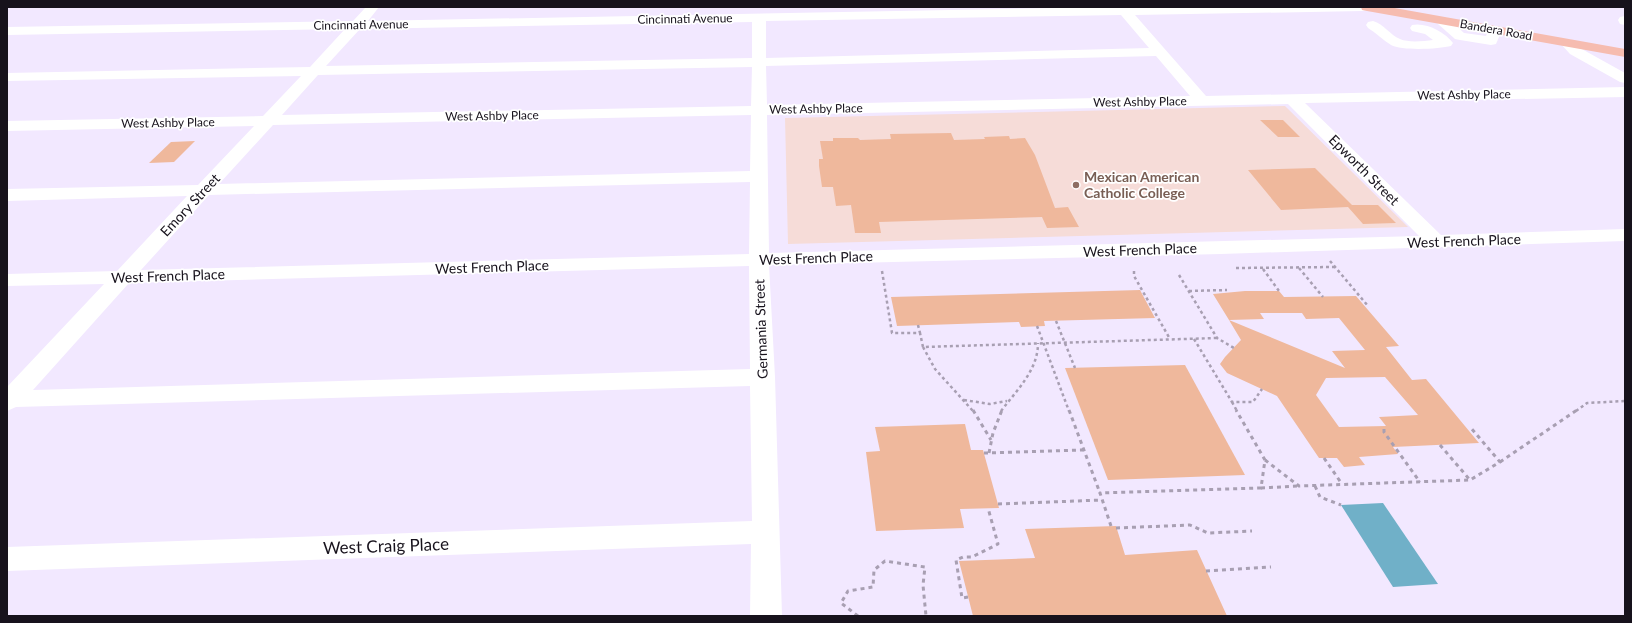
<svg xmlns="http://www.w3.org/2000/svg" width="1632" height="623" font-family="Lato,sans-serif">
<style>
.education{fill:#f6dcd8}
.water{fill:#70b0c8}
.building{fill:#efb89c;fill-rule:evenodd}
.lines{fill:none;stroke-linecap:round;stroke-linejoin:round}
.path-far1{stroke:#a89fb2;stroke-width:2.5;stroke-dasharray:3 3;stroke-linecap:butt}
.path{stroke:#a89fb2;stroke-width:3;stroke-dasharray:4 4;stroke-linecap:butt}
.minor{fill:#fff;fill-rule:evenodd}
.major{fill:#f6bcb0;fill-rule:evenodd}
.education-dot{fill:#8d6e63;stroke:#fff;stroke-width:1.5}
.labels{text-anchor:middle;stroke-width:3.5;stroke-linejoin:round;paint-order:stroke}
.far-street-label{font-size:12px;fill:#17121c;stroke:#fff}
.street-label{font-size:14px;fill:#17121c;stroke:#fff}
.education-label{font-size:14px;font-weight:bold;fill:#785e54;stroke:#fff;text-anchor:start}
.near-street-label{font-size:17px;fill:#17121c;stroke:#fff}
</style>
<rect width="100%" height="100%" fill="#f2e8ff"/>
<path class="education" d="M1285,106L1408,227L788,244L785,118Z"/>
<path class="water" d="M1383,503L1438,584L1393,587L1341,505Z"/>
<g class="building">
<path d="M1260,120H1283L1300,137H1278Z"/>
<path d="M951,133L954,140L985,139L984,137L1009,136L1010,139L1025,138L1035,155L1055,208L1068,207L1079,227L1047,228L1042,217L879,222L881,233H855L851,205L836,206L833,187H822L819,166V159H823L820,141H833V138H858L860,140L891,139L890,134Z"/>
<path d="M195,141L174,162L149,163L171,142Z"/>
<path d="M1315,168L1352,205H1378L1396,223L1363,224L1348,207L1281,210L1248,170Z"/>
<path d="M1140,290L1155,318L1044,321L1045,326L1021,327L1019,322L897,326L891,297Z"/>
<path d="M1245,291H1279L1284,297L1356,296L1399,346L1386,347L1412,380L1426,379L1479,443L1393,447L1398,454L1359,457L1365,465L1344,467L1337,458H1319L1277,396L1227,373L1220,364L1225,357L1241,340L1229,320L1345,368L1332,351L1365,350L1339,318L1306,319L1302,313H1260L1264,319L1229,320L1213,294ZM1385,377L1418,415L1379,417L1386,426L1339,427L1316,395L1326,378Z"/>
<path d="M1185,365L1245,475L1108,480L1065,368Z"/>
<path d="M965,424L971,450H983L999,508L960,509L964,528L876,531L866,452L880,451L875,427Z"/>
<path d="M1116,526L1125,555L1197,550L1227,616H973L959,561L1035,558L1025,529Z"/>
</g>
<g class="lines">
<g class="path-far1">
<path d="M1330,261L1368,306"/>
<path d="M1236,268L1335,267"/>
<path d="M1299,268L1323,297"/>
<path d="M1263,269L1279,291"/>
<path d="M882,271L892,333H920L923,347L1217,338"/>
<path d="M1134,271V276L1170,339"/>
<path d="M1179,275L1217,338L1234,348"/>
<path d="M1189,291L1227,290"/>
<path d="M1056,321L1075,368"/>
<path d="M918,325L920,333"/>
<path d="M1037,326L1069,411"/>
<path d="M1194,339L1232,402H1253L1262,389"/>
<path d="M923,347L935,369L973,411"/>
<path d="M964,400L990,404L1007,401"/>
<path d="M1232,402L1237,411"/>
<path d="M1001,411C1017,390 1038,370 1038,343"/>
<path d="M1576,411L1587,403L1625,401"/>
</g>
<g class="path">
<path d="M973,410L991,440"/>
<path d="M1069,410L1100,493"/>
<path d="M1384,429V432L1420,482"/>
<path d="M1440,445L1470,480"/>
<path d="M984,453L1083,450"/>
<path d="M989,453L993,433L1002,410"/>
<path d="M1324,458L1342,484"/>
<path d="M1265,460L1299,486L1470,480L1500,462L1471,428"/>
<path d="M1500,462L1577,410"/>
<path d="M1315,486L1320,497L1341,505"/>
<path d="M1261,488L1298,486"/>
<path d="M998,504L1102,500"/>
<path d="M1111,526L1100,493L1261,488L1265,460L1236,410"/>
<path d="M1116,528L1190,525L1208,533L1252,531"/>
<path d="M1206,571L1271,567"/>
<path d="M968,597L962,598L956,560L963,557H972L998,544L988,508"/>
<path d="M858,616L841,603L848,591L873,587L874,570L885,561L925,567L923,585L926,616"/>
</g>
<g class="minor">
<path d="M366,7H379L368,21L1115,7H1369L1368,10L1363,11L1135,15L1206,96L1625,87V97L1305,103L1441,235L1625,229V241L1221,254L769,265L775,377L782,616H750L751,544L7,571V547L752,521L750,386L16,407L7,411V387L104,284L7,286V274L117,271L187,196L7,201V189L198,185L254,126L7,131V121L263,116L301,76L7,81V73L310,67L345,29L7,35V27L353,21ZM1121,15L1149,48L766,58V21ZM752,22V58L326,66L360,29ZM1156,56L1190,96L767,105L766,66ZM752,67L751,106L282,115L318,75ZM1288,104L1419,236L769,253L767,115ZM751,115L750,171L219,184L273,125ZM750,182L749,254L141,270L209,195ZM749,266L750,369L33,390L129,283Z"/>
<path d="M1625,16V25L1620,24L1618,20L1620,17Z"/>
<path d="M1443,17L1448,18L1464,33L1486,36L1490,27H1500L1502,30L1496,44L1491,45L1460,40L1455,39L1438,24L1436,21L1438,18Z"/>
<path d="M1373,21C1384,24 1390,35 1400,39C1409,43 1424,41 1433,40L1425,34L1412,31L1410,28L1412,25C1426,22 1445,32 1453,43L1451,46C1439,49 1402,51 1391,45C1383,40 1376,33 1368,28L1366,25L1368,22Z"/>
<path d="M1567,39L1572,40L1580,48L1625,73V83L1620,82L1570,54L1560,43L1562,40Z"/>
</g>
<path class="major" d="M1361,7H1389L1625,49V57L1367,11L1362,10Z"/>
</g>
<circle class="education-dot" cx="1076" cy="185" r="4"/>
<g class="labels">
<g class="far-street-label">
<text transform="translate(685 19) rotate(-1)" y="4">Cincinnati Avenue</text>
<text transform="translate(361 25) rotate(-1)" y="4">Cincinnati Avenue</text>
<text transform="translate(1496 30) rotate(10)" y="4">Bandera Road</text>
<text transform="translate(1464 95) rotate(-1)" y="4">West Ashby Place</text>
<text transform="translate(1140 102) rotate(-1)" y="4">West Ashby Place</text>
<text transform="translate(816 109) rotate(-1)" y="4">West Ashby Place</text>
<text transform="translate(492 116) rotate(-1)" y="4">West Ashby Place</text>
<text transform="translate(168 123) rotate(-1)" y="4">West Ashby Place</text>
</g>
<g class="street-label">
<text transform="translate(1364 170) rotate(45)" y="5">Epworth Street</text>
<text transform="translate(190 205) rotate(-47)" y="5">Emory Street</text>
<text transform="translate(1464 241) rotate(-2)" y="5">West French Place</text>
<text transform="translate(1140 250) rotate(-2)" y="5">West French Place</text>
<text transform="translate(816 258) rotate(-2)" y="5">West French Place</text>
<text transform="translate(492 267) rotate(-2)" y="5">West French Place</text>
<text transform="translate(168 276) rotate(-2)" y="5">West French Place</text>
<text transform="translate(761 329) rotate(-92)" y="5">Germania Street</text>
</g>
<g class="education-label">
<text x="1084" y="182">Mexican American<tspan x="1084" dy="16">Catholic College</tspan></text>
</g>
<g class="near-street-label">
<text transform="translate(386 546) rotate(-2)" y="6">West Craig Place</text>
</g>
</g>
<rect width="1632" height="623" fill="none" stroke="#17121c" stroke-width="16"/>
</svg>
